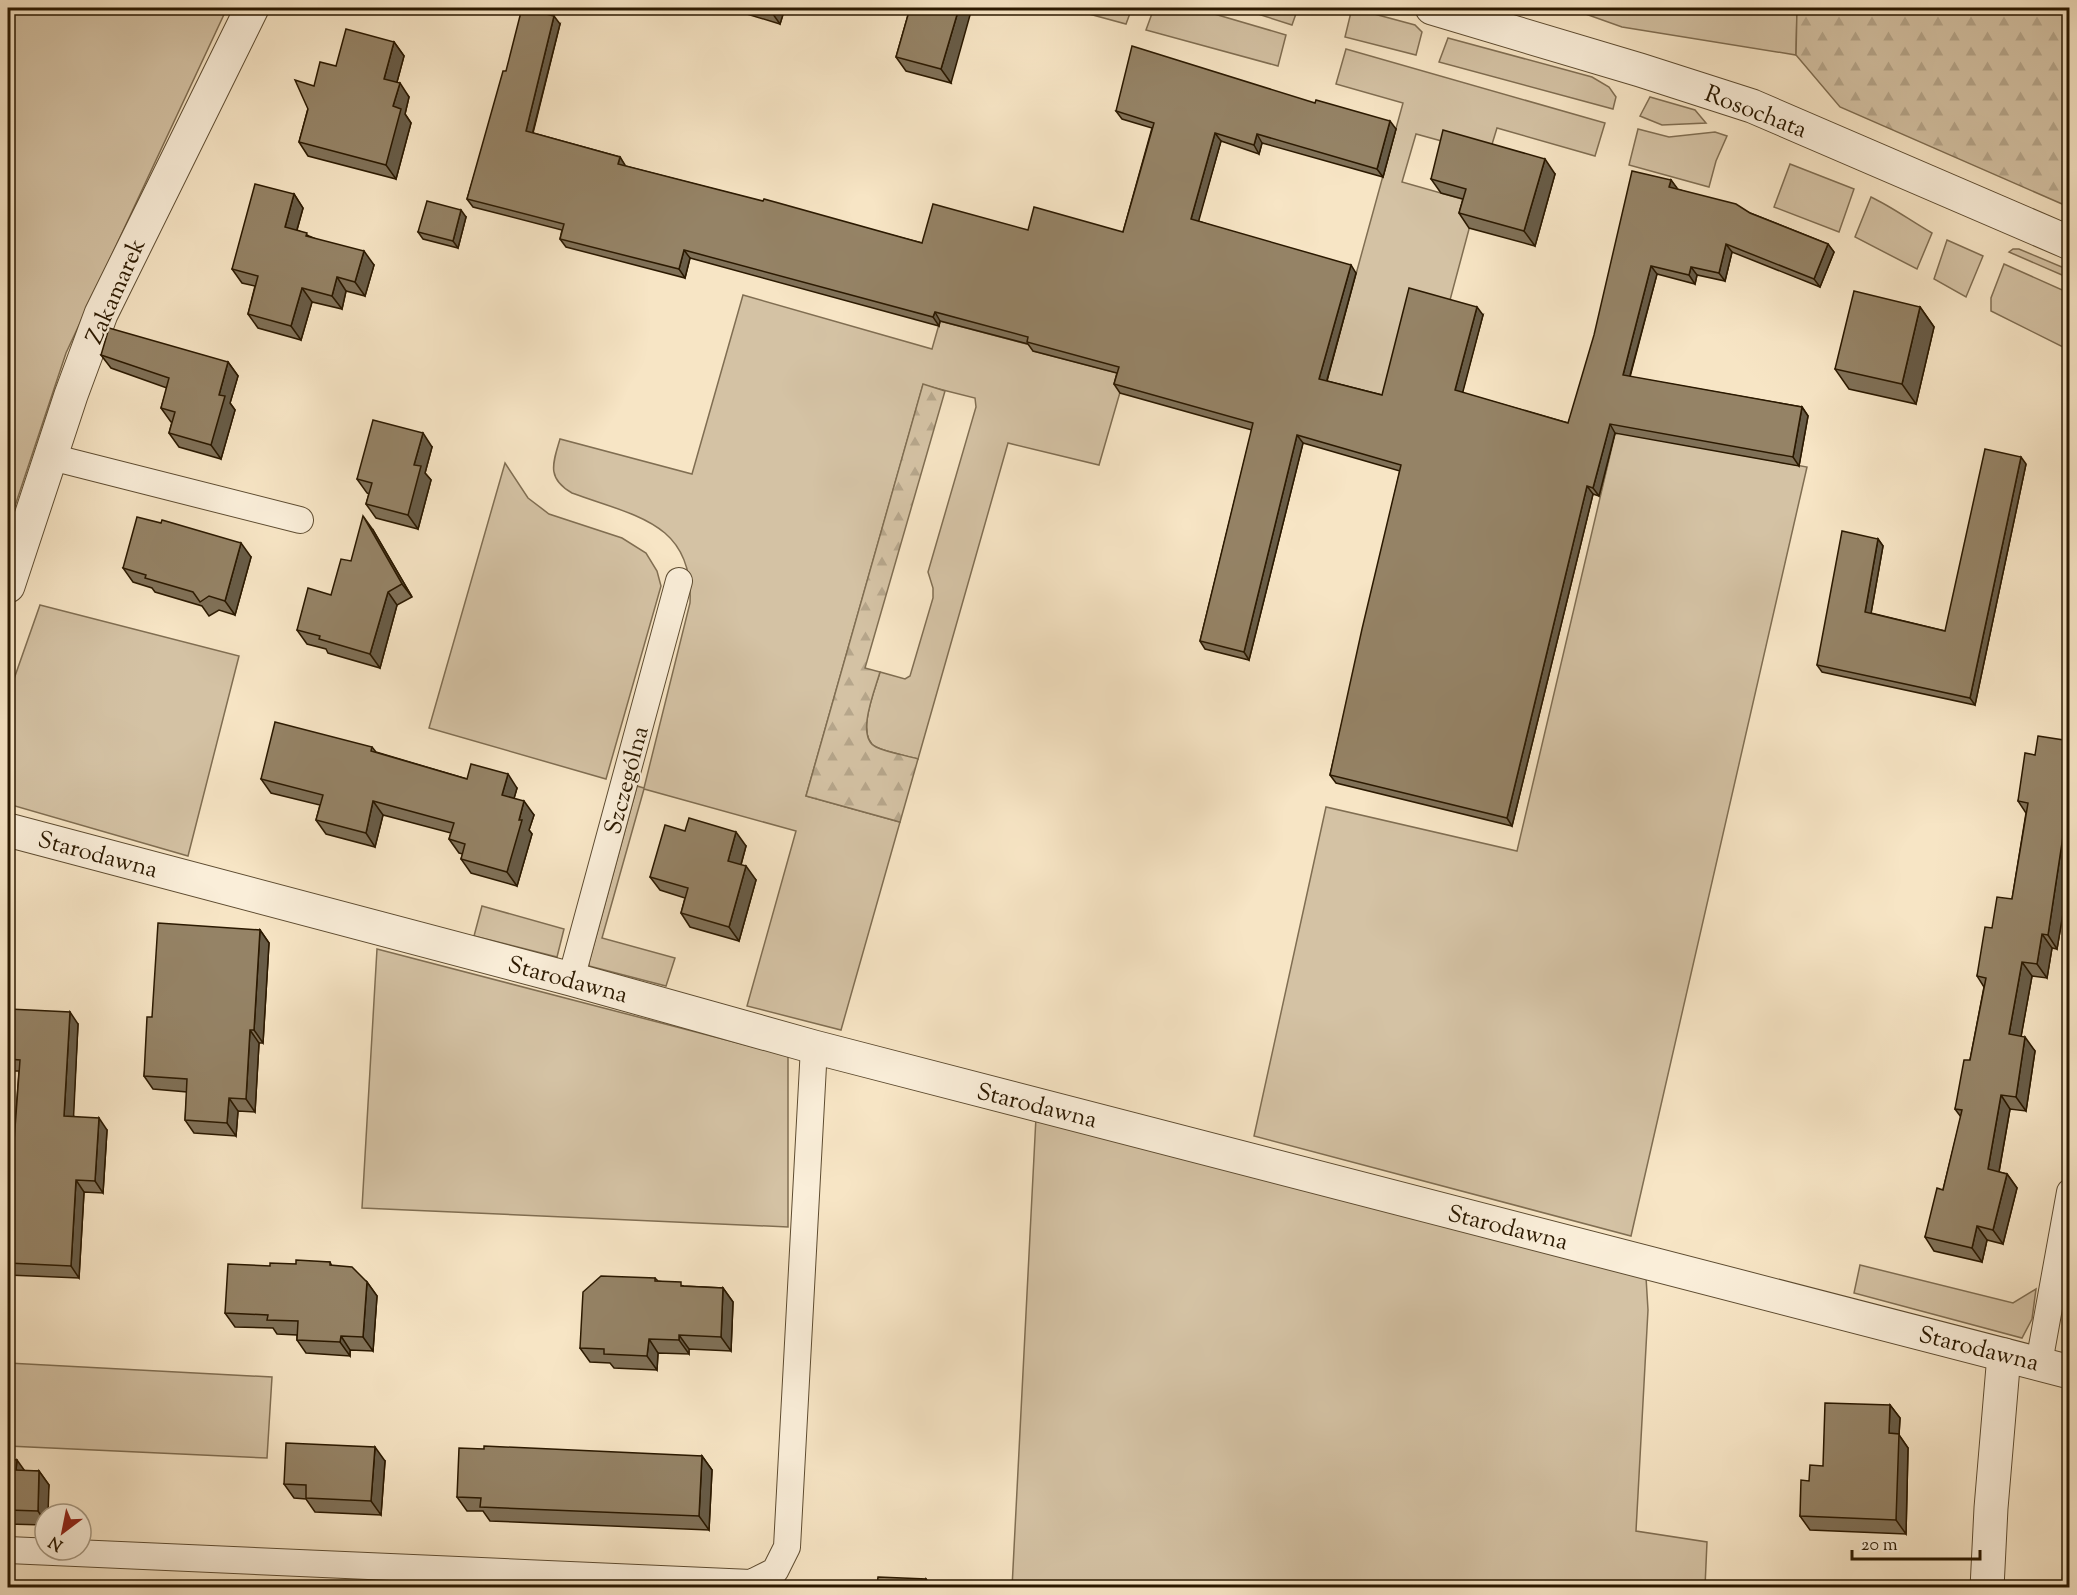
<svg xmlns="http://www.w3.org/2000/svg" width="2077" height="1595" font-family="'Sorts Mill Goudy',serif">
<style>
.grass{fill:#d4c2a4;stroke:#806e52;stroke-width:1.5}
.forest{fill:url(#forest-firs);stroke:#806e52;stroke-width:1.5}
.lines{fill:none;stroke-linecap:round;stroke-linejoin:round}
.service-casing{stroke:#5e4c31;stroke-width:28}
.minor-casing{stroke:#5e4c31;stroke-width:35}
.tertiary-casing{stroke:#5e4c31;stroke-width:35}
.service{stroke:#faeed9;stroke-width:26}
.minor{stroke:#faeed9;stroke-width:33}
.tertiary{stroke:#faeed9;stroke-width:33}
.wall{fill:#807158;stroke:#2b1900;stroke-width:1.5}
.shaded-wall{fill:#685c47;stroke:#2b1900;stroke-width:1.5}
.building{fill:#958366;stroke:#2b1900;stroke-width:1.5}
.labels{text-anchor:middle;stroke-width:4.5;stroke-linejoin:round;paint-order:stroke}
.street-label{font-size:24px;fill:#2b1900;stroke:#faeed9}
</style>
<defs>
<pattern id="forest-firs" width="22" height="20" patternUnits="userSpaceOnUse" patternTransform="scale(1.5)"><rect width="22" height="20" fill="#d4c2a4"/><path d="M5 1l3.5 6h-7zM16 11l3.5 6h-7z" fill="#b6a68b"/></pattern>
</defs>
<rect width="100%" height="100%" fill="#f7e5c5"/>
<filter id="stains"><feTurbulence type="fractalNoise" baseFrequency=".00333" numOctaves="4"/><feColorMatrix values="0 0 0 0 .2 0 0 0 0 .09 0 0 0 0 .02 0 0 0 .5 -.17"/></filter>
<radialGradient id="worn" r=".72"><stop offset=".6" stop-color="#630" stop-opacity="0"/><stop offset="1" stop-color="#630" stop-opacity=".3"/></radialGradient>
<g class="grass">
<path d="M8,8H227L66,353L8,527Z"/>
<path d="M1067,8H1132L1126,24Z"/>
<path d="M1154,8H1194L1286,35L1278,66L1146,30Z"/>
<path d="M1239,8H1298L1292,25Z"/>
<path d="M1352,8L1415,25L1422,32L1416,55L1345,37Z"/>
<path d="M1577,8H1797L1796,55L1622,27L1577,11Z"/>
<path d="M1448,38L1592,77L1609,87L1616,97L1613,109L1439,62Z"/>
<path d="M1346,49L1605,123L1595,156L1497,128L1489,154L1416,134L1402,182L1476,203L1420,412L1325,387L1403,103L1336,84Z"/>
<path d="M1650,97L1695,110L1706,123L1662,125L1640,116Z"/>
<path d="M1638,129L1669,137L1715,132L1727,136L1716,161L1709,187L1629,165Z"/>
<path d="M1790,164L1854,189L1839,232L1774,207Z"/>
<path d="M1871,197C1892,207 1911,221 1932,233L1917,269L1855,237Z"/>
<path d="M1947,240L1983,256L1966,297L1934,279Z"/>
<path d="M2013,249H2019L2069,270V278L2009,252Z"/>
<path d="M2004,264L2069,293V350L1991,311V298Z"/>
<path d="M743,295L932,349L940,321L1034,346L1033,351L1125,375L1099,465L1008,443L918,759C905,755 889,753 876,747C855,737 875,690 880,672L905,679L910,676L933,598V588L928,572L976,407L975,398L923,385L806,796L900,822L841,1030L747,1006L796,831L644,789L602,938L675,958L666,986L589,966V962L637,786L644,788L690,603C694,522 634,516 572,493C546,478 553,463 560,439L692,474Z"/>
<path d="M1620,433L1807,467L1631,1236L1254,1136L1326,807L1517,851L1615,434Z"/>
<path d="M505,463L528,498L549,514L622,538L646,553L657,571L661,586L606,779L429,728Z"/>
<path d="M40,605L239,656L188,856L8,804V696Z"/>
<path d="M482,906L564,929L557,957L474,936Z"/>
<path d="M377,949L788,1056V1227L362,1208Z"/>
<path d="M1036,1117L1646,1277L1648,1310L1636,1531L1707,1542L1705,1587L1012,1588Z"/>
<path d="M1860,1265L2013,1303L2036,1289L2032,1319L2022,1338L1854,1293Z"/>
<path d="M8,1363L272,1377L267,1458L8,1446Z"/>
</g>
<g class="forest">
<path d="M1797,8H2069V207L1840,107L1796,55Z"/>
<path d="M923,384L945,391L865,668L880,672C875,690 855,737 876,747C889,753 905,755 918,759L900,822L806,796Z"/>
</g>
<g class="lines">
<defs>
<g id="service">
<path d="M51,457L300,520"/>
<path d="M571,979L679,581"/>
<path d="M2039,1363L2070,1192"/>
<path d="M8,1550L751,1583L775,1571L787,1547L814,1047"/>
</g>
<g id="minor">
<path d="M8,586L71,395L101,314L252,8"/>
<path d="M8,830L571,979L814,1047L2070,1372"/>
<path d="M1987,1588L1991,1508L2004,1355"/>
</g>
<path id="tertiary" d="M1432,8L1640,70L1752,106L2070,243"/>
</defs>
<use href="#service" class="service-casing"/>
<use href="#minor" class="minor-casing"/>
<use href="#tertiary" class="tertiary-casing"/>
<use href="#service" class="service"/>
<use href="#minor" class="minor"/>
<use href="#tertiary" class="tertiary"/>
</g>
<g class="wall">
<path d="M727,8H785L780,24Z"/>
<path d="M910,8L951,83L906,71L896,57Z"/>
<path d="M560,24L533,133L620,157L625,166L922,243L1028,230L1123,232L1152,128L1122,119L1116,111L1396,129L1383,177L1262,143L1259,154L1221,141L1198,221L1356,273L1327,381L1382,395L1483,315L1462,393L1568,423L1671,180L1677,189L1750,213L1828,244L1834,252L1820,287L1732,252L1725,281L1697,275L1695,284L1657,274L1630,377L1802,407L1808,416L1799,466L1615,433L1599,496L1593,494L1512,826L1336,783L1330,775L1400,471L1303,443L1249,660L1205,649L1200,641L1252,430L1120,393L1114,384L1117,373L1033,351L1028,344L940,321L939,326L690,258L685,278L566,247L560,239L562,230L473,207L467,199L506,71Z"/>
<path d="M394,42L404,56L397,82L409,97L405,114L411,123L396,179L308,156L299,142L314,86L336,66Z"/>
<path d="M1555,174L1535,246L1469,228L1459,213L1463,199L1441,193L1431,179Z"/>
<path d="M294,194L303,208L297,230L309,236L374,265L365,296L346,291L342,309L312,302L301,340L258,328L248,314L255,286L242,283L232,269Z"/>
<path d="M466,217L458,248L423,239L418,232Z"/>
<path d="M1920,307L1934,327L1916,404L1849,389L1835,369Z"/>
<path d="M101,355L228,362L238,376L230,403L235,410L221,459L179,447L169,433L172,422H171L161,408L167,388L111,368Z"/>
<path d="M432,447L425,473L431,480L418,529L376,518L366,504L369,494L367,493L357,479Z"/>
<path d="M2026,464L1975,705L1822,672L1817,665L1878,539L1883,546L1871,613L1945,631Z"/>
<path d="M373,530L412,597L397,605L380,668L328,653L326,649L307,644L297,630L331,595L351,561Z"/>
<path d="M251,557L235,615L219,610L209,616L202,606L155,592L152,588L133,582L123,568Z"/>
<path d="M2070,741V872L2057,949L2052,948L2047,978L2032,976L2021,1036L2035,1051L2026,1111L2010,1109L1999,1172L2007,1174L2017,1188L2003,1244L1987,1240L1982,1262L1934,1251L1925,1237L1943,1190L1961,1117L1955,1109L1970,1060L1984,987L1977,976L1992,928L2012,899L2026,813L2018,801L2035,755Z"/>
<path d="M372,747L376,752L467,779L517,788L514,798L534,815L529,830L532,834L517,886L471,873L461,859L463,854L459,853L449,839L451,833L383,815L375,847L326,834L316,820L320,805L271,793L261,779Z"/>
<path d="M685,831L746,846L741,865L756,880L739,941L690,927L681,913L685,898L660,890L650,877Z"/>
<path d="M260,930L269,943L263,1043H259L255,1112L238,1111L236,1136L194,1133L185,1120L187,1092L153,1089L144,1076L152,1017Z"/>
<path d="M8,1022L78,1024L73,1116L107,1130L103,1193L84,1192L79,1278L8,1275V1223L19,1071H13L8,1063Z"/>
<path d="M330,1262L332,1266L367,1282L377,1296L373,1351L350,1350V1356L306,1353L297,1340V1335L277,1334L273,1328L235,1327L225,1313L270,1266Z"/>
<path d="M655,1278L658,1281L684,1286L723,1288L733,1302L731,1351L689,1349V1354L658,1353L657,1370L614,1368L610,1363L590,1362L580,1348Z"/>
<path d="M1890,1405L1900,1418L1899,1435L1908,1448L1906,1534L1810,1530L1800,1516L1809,1481L1823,1466Z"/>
<path d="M702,1456L712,1470L709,1530L490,1521L483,1511H467L457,1497Z"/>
<path d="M8,1459L25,1471H39L49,1485L45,1514V1525L8,1524Z"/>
<path d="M385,1461L381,1515L315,1512L306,1499L294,1498L284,1484Z"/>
</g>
<g class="shaded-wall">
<path d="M771,8H785L780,24L770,10Z"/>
<path d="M959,8H972L951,83L941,69Z"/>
<path d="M554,16L560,24L531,139L526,131Z"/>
<path d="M394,42L404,56L394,93L384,79Z"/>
<path d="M400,83L409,97L405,114L411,123L396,179L386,165L393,106Z"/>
<path d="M1390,121L1396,129L1383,177L1377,169Z"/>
<path d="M1215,133L1221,141L1197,227L1191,219Z"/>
<path d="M1257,134L1262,143L1259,154L1254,145Z"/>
<path d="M620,157L625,165L624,172L618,164Z"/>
<path d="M1545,159L1555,174L1535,246L1524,231Z"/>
<path d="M1671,180L1677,188L1675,196L1669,187Z"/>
<path d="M294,194L303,208L294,240L285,227Z"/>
<path d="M461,210L466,217L458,248L453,241Z"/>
<path d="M1726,244L1732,252L1725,281L1719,273Z"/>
<path d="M1828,244L1834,252L1820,287L1814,279Z"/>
<path d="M684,250L690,258L685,278L679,269Z"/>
<path d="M364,251L374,265L365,296L355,282Z"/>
<path d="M1351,265L1356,273L1325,387L1319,379Z"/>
<path d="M1651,266L1657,274L1628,383L1623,375Z"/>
<path d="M1691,267L1697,275L1695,284L1689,275Z"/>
<path d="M337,277L346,291L342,309L332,296Z"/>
<path d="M302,288L312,302L301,340L291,326Z"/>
<path d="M1477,307L1483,315L1461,399L1455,390Z"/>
<path d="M1920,307L1934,327L1916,404L1902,384Z"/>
<path d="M935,312L940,321L939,326L933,317Z"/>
<path d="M228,362L238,376L230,403L235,410L221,459L211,445L219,395Z"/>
<path d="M1802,407L1808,416L1799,466L1793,457Z"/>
<path d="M1610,424L1615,433L1599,496L1593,488Z"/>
<path d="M423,433L432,447L425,473L431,480L418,529L408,515L414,465Z"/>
<path d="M1297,435L1303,443L1249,660L1244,652Z"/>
<path d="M2021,457L2026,464L1975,705L1970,698Z"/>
<path d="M1587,486L1593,494L1512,826L1507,818Z"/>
<path d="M363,516L373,530L412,597L402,584Z"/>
<path d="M1878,539L1883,546L1870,619L1865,612Z"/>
<path d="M241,543L251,557L235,615L225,601Z"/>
<path d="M388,592L397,605L380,668L370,654Z"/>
<path d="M508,774L517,788L511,809L502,795Z"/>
<path d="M373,801L383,815L375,847L366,833Z"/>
<path d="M524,801L534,815L529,830L532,834L517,886L507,872L519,820Z"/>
<path d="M2067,810L2070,813V872L2057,949L2048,935Z"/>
<path d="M736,832L746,846L738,875L728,861Z"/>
<path d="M746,866L756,880L739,941L729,927Z"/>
<path d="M260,930L269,943L263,1043L254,1030Z"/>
<path d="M2042,934L2052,948L2047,978L2037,964Z"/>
<path d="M2022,962L2032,976L2019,1048L2009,1034Z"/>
<path d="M70,1012L78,1024L73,1128L64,1116Z"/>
<path d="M250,1030L259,1043L255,1112L246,1099Z"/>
<path d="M2025,1037L2035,1051L2026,1111L2016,1097Z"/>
<path d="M2001,1095L2010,1109L1997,1183L1988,1169Z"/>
<path d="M229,1098L238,1111L236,1136L227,1123Z"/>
<path d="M99,1118L107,1130L103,1193L95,1181Z"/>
<path d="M2007,1174L2017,1188L2003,1244L1993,1230Z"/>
<path d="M76,1180L84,1192L79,1278L71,1266Z"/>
<path d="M1977,1226L1987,1240L1982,1262L1972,1248Z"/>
<path d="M367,1282L377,1296L373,1351L363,1337Z"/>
<path d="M723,1288L733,1302L731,1351L721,1337Z"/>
<path d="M679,1335L689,1349V1354L679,1340Z"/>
<path d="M341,1336L350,1350V1356L340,1342Z"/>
<path d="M649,1339L658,1353L657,1370L647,1356Z"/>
<path d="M1890,1405L1900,1418L1899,1435L1908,1448L1906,1534L1896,1520L1889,1433Z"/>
<path d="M375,1447L385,1461L381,1515L371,1501Z"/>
<path d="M702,1456L712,1470L709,1530L699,1516Z"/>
<path d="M17,1460L27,1474L16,1470Z"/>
<path d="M39,1471L49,1485L48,1514H45V1522L38,1511Z"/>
<path d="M926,1579L932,1587H925Z"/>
</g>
<g class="building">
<path d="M522,8L554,16L526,131L620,157L618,164L763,201L764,199L922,243L933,204L1028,230L1034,207L1123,232L1154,123L1116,111L1132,46L1315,103L1316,100L1390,121L1377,169L1257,134L1254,145L1215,133L1191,219L1351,265L1319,379L1382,395L1409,288L1477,307L1455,390L1568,423L1594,335L1632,171L1671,180L1669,187L1736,204L1750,213L1828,244L1814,279L1726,244L1719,273L1691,267L1689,275L1651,266L1623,375L1802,407L1793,457L1610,424L1593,488L1587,486L1507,818L1330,775L1362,629L1401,465L1297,435L1244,652L1200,641L1253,423L1114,384L1119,367L1027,342L1028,337L935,312L933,317L684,250L679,269L560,239L564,224L467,199L503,71H506Z"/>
<path d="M910,8H959L941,69L896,57Z"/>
<path d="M346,29L394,42L384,79L400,83L393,106L401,109L386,165L299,142L308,109L295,80L314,86L320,62L336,66Z"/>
<path d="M1443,130L1545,159L1524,231L1459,213L1466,189L1431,179Z"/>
<path d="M255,184L294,194L285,227L307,233L306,236L364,251L355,282L337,277L332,296L302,288L291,326L248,314L258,276L232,269Z"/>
<path d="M427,201L461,210L453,241L418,232Z"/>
<path d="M1854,291L1920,307L1902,384L1835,369Z"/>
<path d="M109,328L228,362L219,395L225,396L211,445L169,433L175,412L161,408L169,378L101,355Z"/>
<path d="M373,420L423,433L414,465L421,466L408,515L366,504L372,483L357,479Z"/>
<path d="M1985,449L2021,457L1970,698L1817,665L1842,531L1878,539L1865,612L1945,631Z"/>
<path d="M363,516L402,584L388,592L370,654L319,639L320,636L297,630L308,588L331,595L341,559L351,561Z"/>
<path d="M137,517L161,523L162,520L241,543L225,601L209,596L200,602L193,592L145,578L146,575L123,568Z"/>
<path d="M275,722L372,747L371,751L467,779L471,764L508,774L502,795L524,801L519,820H522L507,872L461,859L465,844L449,839L454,823L373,801L366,833L316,820L323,795L261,779Z"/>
<path d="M2038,736L2070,741V810H2067L2048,935L2042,934L2037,964L2022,962L2009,1034L2025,1037L2016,1097L2001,1095L1988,1169L2007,1174L1993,1230L1977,1226L1972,1248L1925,1237L1937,1188L1943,1190L1962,1110L1955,1109L1964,1060H1970L1986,978L1977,976L1985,927L1992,928L1997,897L2012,899L2028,803L2018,801L2025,753L2035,755Z"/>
<path d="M689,818L736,832L728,861L746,866L729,927L681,913L688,888L650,877L665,825L685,831Z"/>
<path d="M158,923L260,930L254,1030H250L246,1099L229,1098L227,1123L185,1120L187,1079L144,1076L147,1017H152Z"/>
<path d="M9,1009L70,1012L64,1116L99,1118L95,1181L76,1180L71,1266L8,1263V1223L20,1060L8,1059V1022Z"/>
<path d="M296,1260L330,1262V1265L352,1267L367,1282L363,1337L341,1336L340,1342L297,1340L298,1321L267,1320L268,1315L225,1313L228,1264L270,1266V1263L296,1264Z"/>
<path d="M601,1276L655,1278V1281L681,1282V1286L723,1288L721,1337L679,1335V1340L649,1339L647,1356L604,1354V1349L580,1348L583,1292Z"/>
<path d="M1825,1403L1890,1405L1889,1433L1899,1434L1896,1520L1800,1516L1801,1480L1809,1481L1810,1465L1823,1466Z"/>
<path d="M286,1443L375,1447L371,1501L306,1498V1485L284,1484Z"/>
<path d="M484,1446L702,1456L699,1516L480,1507L481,1498L457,1497L459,1448L484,1449Z"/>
<path d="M8,1459L17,1460L16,1470L39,1471L38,1511L8,1510Z"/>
<path d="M2067,1497H2070V1587H2062Z"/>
<path d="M878,1577L926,1579L925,1587H877Z"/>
</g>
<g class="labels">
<g class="street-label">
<text transform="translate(1756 111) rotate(21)" y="8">Rosochata</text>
<text transform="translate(115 291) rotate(-66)" y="8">Zakamarek</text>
<text transform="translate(626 780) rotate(-75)" y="8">Szczególna</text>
<text transform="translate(98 854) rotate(15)" y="8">Starodawna</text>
<text transform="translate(568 979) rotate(15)" y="8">Starodawna</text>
<text transform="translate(1037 1105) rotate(14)" y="8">Starodawna</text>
<text transform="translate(1508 1227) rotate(14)" y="8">Starodawna</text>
<text transform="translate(1979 1348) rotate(14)" y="8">Starodawna</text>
</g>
</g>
<rect width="2077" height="1595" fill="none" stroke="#f7e5c5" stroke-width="30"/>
<rect x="9" y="9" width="2059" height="1577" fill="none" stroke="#2b1900" stroke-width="3"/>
<rect x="15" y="15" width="2047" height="1565" fill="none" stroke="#2b1900" stroke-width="1.5"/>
<g transform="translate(63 1532) rotate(212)"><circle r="28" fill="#faeed9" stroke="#a79982" stroke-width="1.5"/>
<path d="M0-4.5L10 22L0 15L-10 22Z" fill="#8f2418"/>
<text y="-9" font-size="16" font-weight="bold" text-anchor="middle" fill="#2b1900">N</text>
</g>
<path d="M1852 1550v9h128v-9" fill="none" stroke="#2b1900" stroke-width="3"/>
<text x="1861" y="1550" font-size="18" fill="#2b1900" stroke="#faeed9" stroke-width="4.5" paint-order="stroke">20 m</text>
<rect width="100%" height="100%" filter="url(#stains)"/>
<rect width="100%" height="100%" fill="url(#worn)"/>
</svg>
